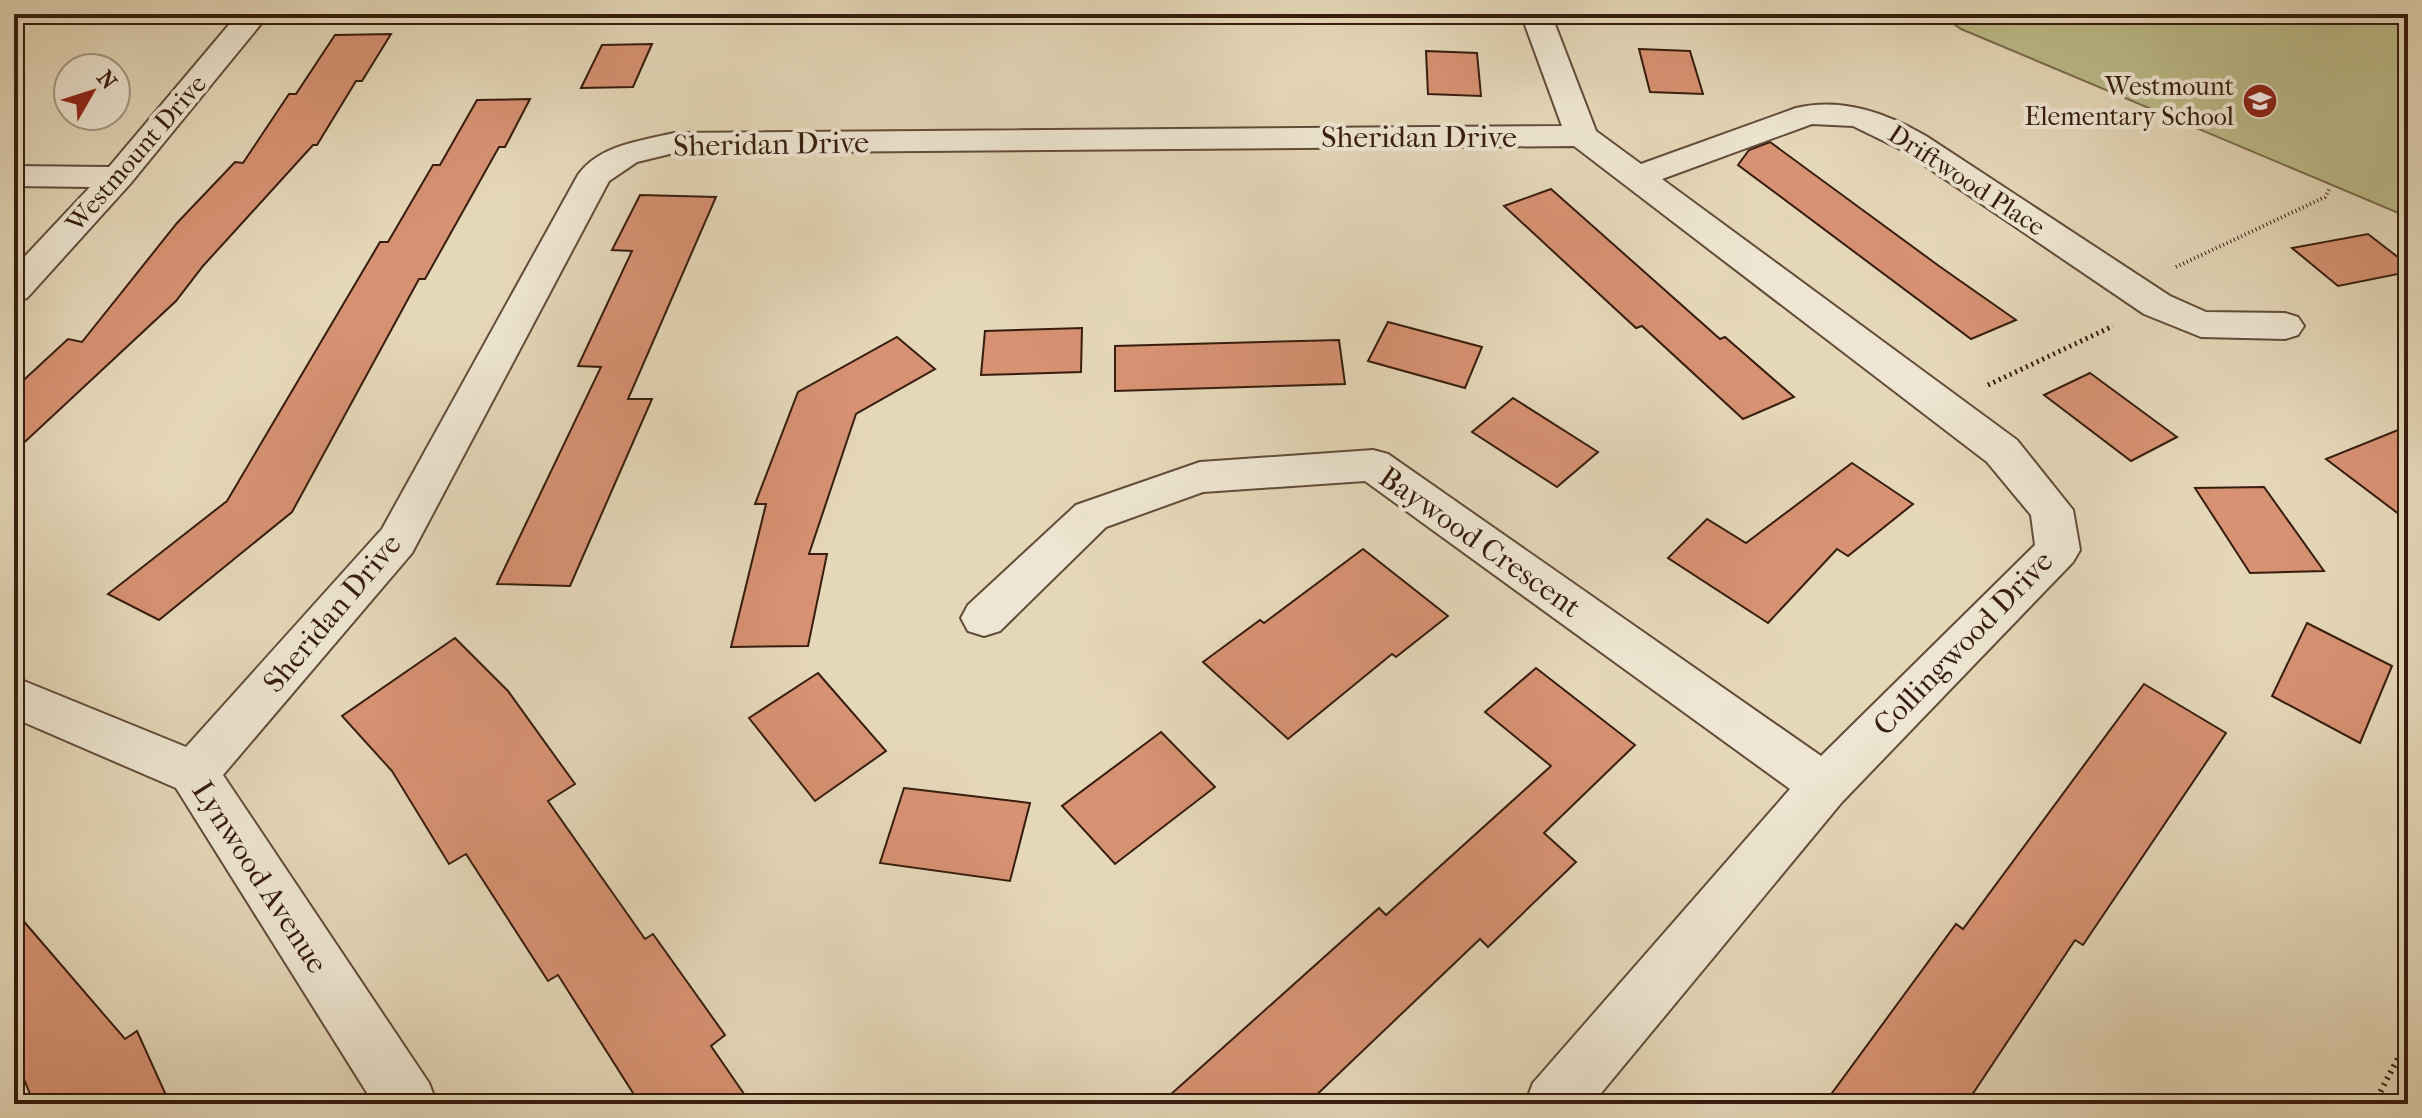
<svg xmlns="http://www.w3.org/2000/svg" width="2422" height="1118" font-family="'IM FELL French Canon',serif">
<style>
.green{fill:#bcbc8a;stroke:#7a6c4c;stroke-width:2}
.building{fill:#d79273;stroke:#371d0d;stroke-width:2}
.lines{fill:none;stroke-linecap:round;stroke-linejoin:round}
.minor-casing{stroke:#624c38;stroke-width:4}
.path-far2{stroke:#371d0d;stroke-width:4;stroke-dasharray:1 3;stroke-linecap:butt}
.path-far1{stroke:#371d0d;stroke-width:5;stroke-dasharray:2 4;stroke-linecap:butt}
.path{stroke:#371d0d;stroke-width:6;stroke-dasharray:2 5;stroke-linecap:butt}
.minor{fill:#eee6d2;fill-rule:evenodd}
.labels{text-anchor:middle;stroke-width:8;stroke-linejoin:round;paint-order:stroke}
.far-poi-label{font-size:26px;fill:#371d0d;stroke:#eee6d2;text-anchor:end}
.far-street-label{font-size:26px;fill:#371d0d;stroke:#eee6d2}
.street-label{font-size:30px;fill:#371d0d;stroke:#eee6d2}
</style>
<rect width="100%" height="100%" fill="#e5d8b9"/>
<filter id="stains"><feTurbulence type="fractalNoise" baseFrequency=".0025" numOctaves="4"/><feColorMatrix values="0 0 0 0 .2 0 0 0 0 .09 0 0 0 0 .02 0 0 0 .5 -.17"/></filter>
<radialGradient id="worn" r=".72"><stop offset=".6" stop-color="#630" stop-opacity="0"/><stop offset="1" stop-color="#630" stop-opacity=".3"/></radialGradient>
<path class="green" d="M1940,14H2386L2408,21V217L1961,29Z"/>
<g class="building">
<path d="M391,34L362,81H356L317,145H313L203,266L176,301L14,452V389L68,339L82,342L177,223L235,162L243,163L289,94H296L335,35Z"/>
<path d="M652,44L633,87L581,88L602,45Z"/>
<path d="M1639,49L1690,51L1703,94L1650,92Z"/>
<path d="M1426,51L1477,53L1481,96L1428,94Z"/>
<path d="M530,99L505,147H499L425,279H419L292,512L159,620L108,594L227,501L380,242H388L433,165H440L477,100Z"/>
<path d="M1770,142L1939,266L2016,320L1971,339L1738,165L1749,150Z"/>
<path d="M1551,189L1720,339L1725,337L1794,397L1743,419L1642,326L1636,328L1504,206Z"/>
<path d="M640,195L716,197L628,399H652L570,586L497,584L601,367L578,366L632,251L612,250Z"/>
<path d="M2368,234L2408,265V272L2338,286L2292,248Z"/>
<path d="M1388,322L1482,347L1465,388L1368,361Z"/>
<path d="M1082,328L1081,372L981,375L985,331Z"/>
<path d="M897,337L935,369L856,414L809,554H827L808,646L731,647L766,504H755L798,392Z"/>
<path d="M1339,340L1345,384L1115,391V346Z"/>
<path d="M2090,373L2177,437L2131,461L2044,395Z"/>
<path d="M1513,398L1598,452L1557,487L1472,432Z"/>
<path d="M2408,426V521L2326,459Z"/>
<path d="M1852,463L1913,504L1848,556L1837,549L1768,623L1668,558L1707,519L1746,543Z"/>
<path d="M2264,487L2324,571L2250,573L2195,488Z"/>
<path d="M1363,549L1448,616L1396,657L1392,654L1288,739L1203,662L1260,620L1264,623Z"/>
<path d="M2307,623L2392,666L2360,743L2272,696Z"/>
<path d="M455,638L508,691L575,784L548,801L645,939L653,934L725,1035L711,1046L751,1104H640L558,975L548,981L466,854L449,864L392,771L342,716Z"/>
<path d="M1536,668L1635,745L1544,833L1576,862L1488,947L1480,939L1307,1104H1160L1379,908L1386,915L1551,766L1485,712Z"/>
<path d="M818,673L886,751L815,801L749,718Z"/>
<path d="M2144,684L2226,733L2083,945L2075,940L1966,1104H1824L1956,924L1963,929Z"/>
<path d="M1161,732L1215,787L1115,864L1062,806Z"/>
<path d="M904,788L1030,803L1010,881L880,863Z"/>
<path d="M14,910L125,1039L137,1031L170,1104H34L14,1054Z"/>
</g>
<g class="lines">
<defs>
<g id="minor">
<path d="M238,14H269L130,184L27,298L14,302V268L90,187L14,186V166L109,167Z"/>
<path d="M1521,14H1551L1596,131L1641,164L1796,108C1842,97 1886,113 1926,136L2170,296L2206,312L2285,313L2298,317L2304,326L2298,335L2285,339L2201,337L2144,314L1902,150L1853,126L1812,124L1662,179L2017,440L2073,510L2080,550L2073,562L1842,802L1592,1104H1525L1533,1083L1790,789L1365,481L1203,492L1106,527L1000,631L984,636L968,631L961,618L968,605L1076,505L1200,462L1373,450L1388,454L1821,756L2035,545L2031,515L1987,462L1574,146L674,153L637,162L609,181L412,553L223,775L429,1083L437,1104H374L176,788L14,718V677L186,747L382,529L578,175C599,145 641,141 674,133L1562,126Z"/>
</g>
</defs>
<use href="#minor" class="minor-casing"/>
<path class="path-far2" d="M2176,267L2325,197L2330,188"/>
<path class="path-far1" d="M1988,385L2113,326"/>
<path class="path" d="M2374,1104L2408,1039"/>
<use href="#minor" class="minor"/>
</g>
<defs>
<symbol id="school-disc" viewBox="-11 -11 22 22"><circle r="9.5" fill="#8f2418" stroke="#eee6d2"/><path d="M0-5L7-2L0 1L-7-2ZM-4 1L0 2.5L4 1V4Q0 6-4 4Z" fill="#fff"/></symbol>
</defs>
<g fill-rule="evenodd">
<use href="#school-disc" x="2240" y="81" width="40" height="40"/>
</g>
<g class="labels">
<g class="far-poi-label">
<text x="2234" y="95">Westmount<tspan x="2234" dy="30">Elementary School</tspan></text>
</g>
<g class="far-street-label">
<text transform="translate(136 153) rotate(-49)" y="9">Westmount Drive</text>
<text transform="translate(1967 180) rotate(33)" y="9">Driftwood Place</text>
</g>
<g class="street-label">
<text x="1419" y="147">Sheridan Drive</text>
<text transform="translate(771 144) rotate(-1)" y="10">Sheridan Drive</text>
<text transform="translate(1480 542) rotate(35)" y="10">Baywood Crescent</text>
<text transform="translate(332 613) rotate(-50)" y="10">Sheridan Drive</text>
<text transform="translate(1963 643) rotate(-46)" y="10">Collingwood Drive</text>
<text transform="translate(260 877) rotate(57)" y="10">Lynwood Avenue</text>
</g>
</g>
<rect width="2422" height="1118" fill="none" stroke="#e5d8b9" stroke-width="48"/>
<rect x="16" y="16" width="2390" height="1086" fill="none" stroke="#371d0d" stroke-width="4"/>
<rect x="24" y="24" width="2374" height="1070" fill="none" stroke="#371d0d" stroke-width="2"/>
<g transform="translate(92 92) rotate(51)"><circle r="38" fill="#eee6d2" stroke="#a59683" stroke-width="2"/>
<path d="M0-6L14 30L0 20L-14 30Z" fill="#8f2418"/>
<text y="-12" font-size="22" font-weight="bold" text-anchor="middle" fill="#371d0d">N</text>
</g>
<rect width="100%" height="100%" filter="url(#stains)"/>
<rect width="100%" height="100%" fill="url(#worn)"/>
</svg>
